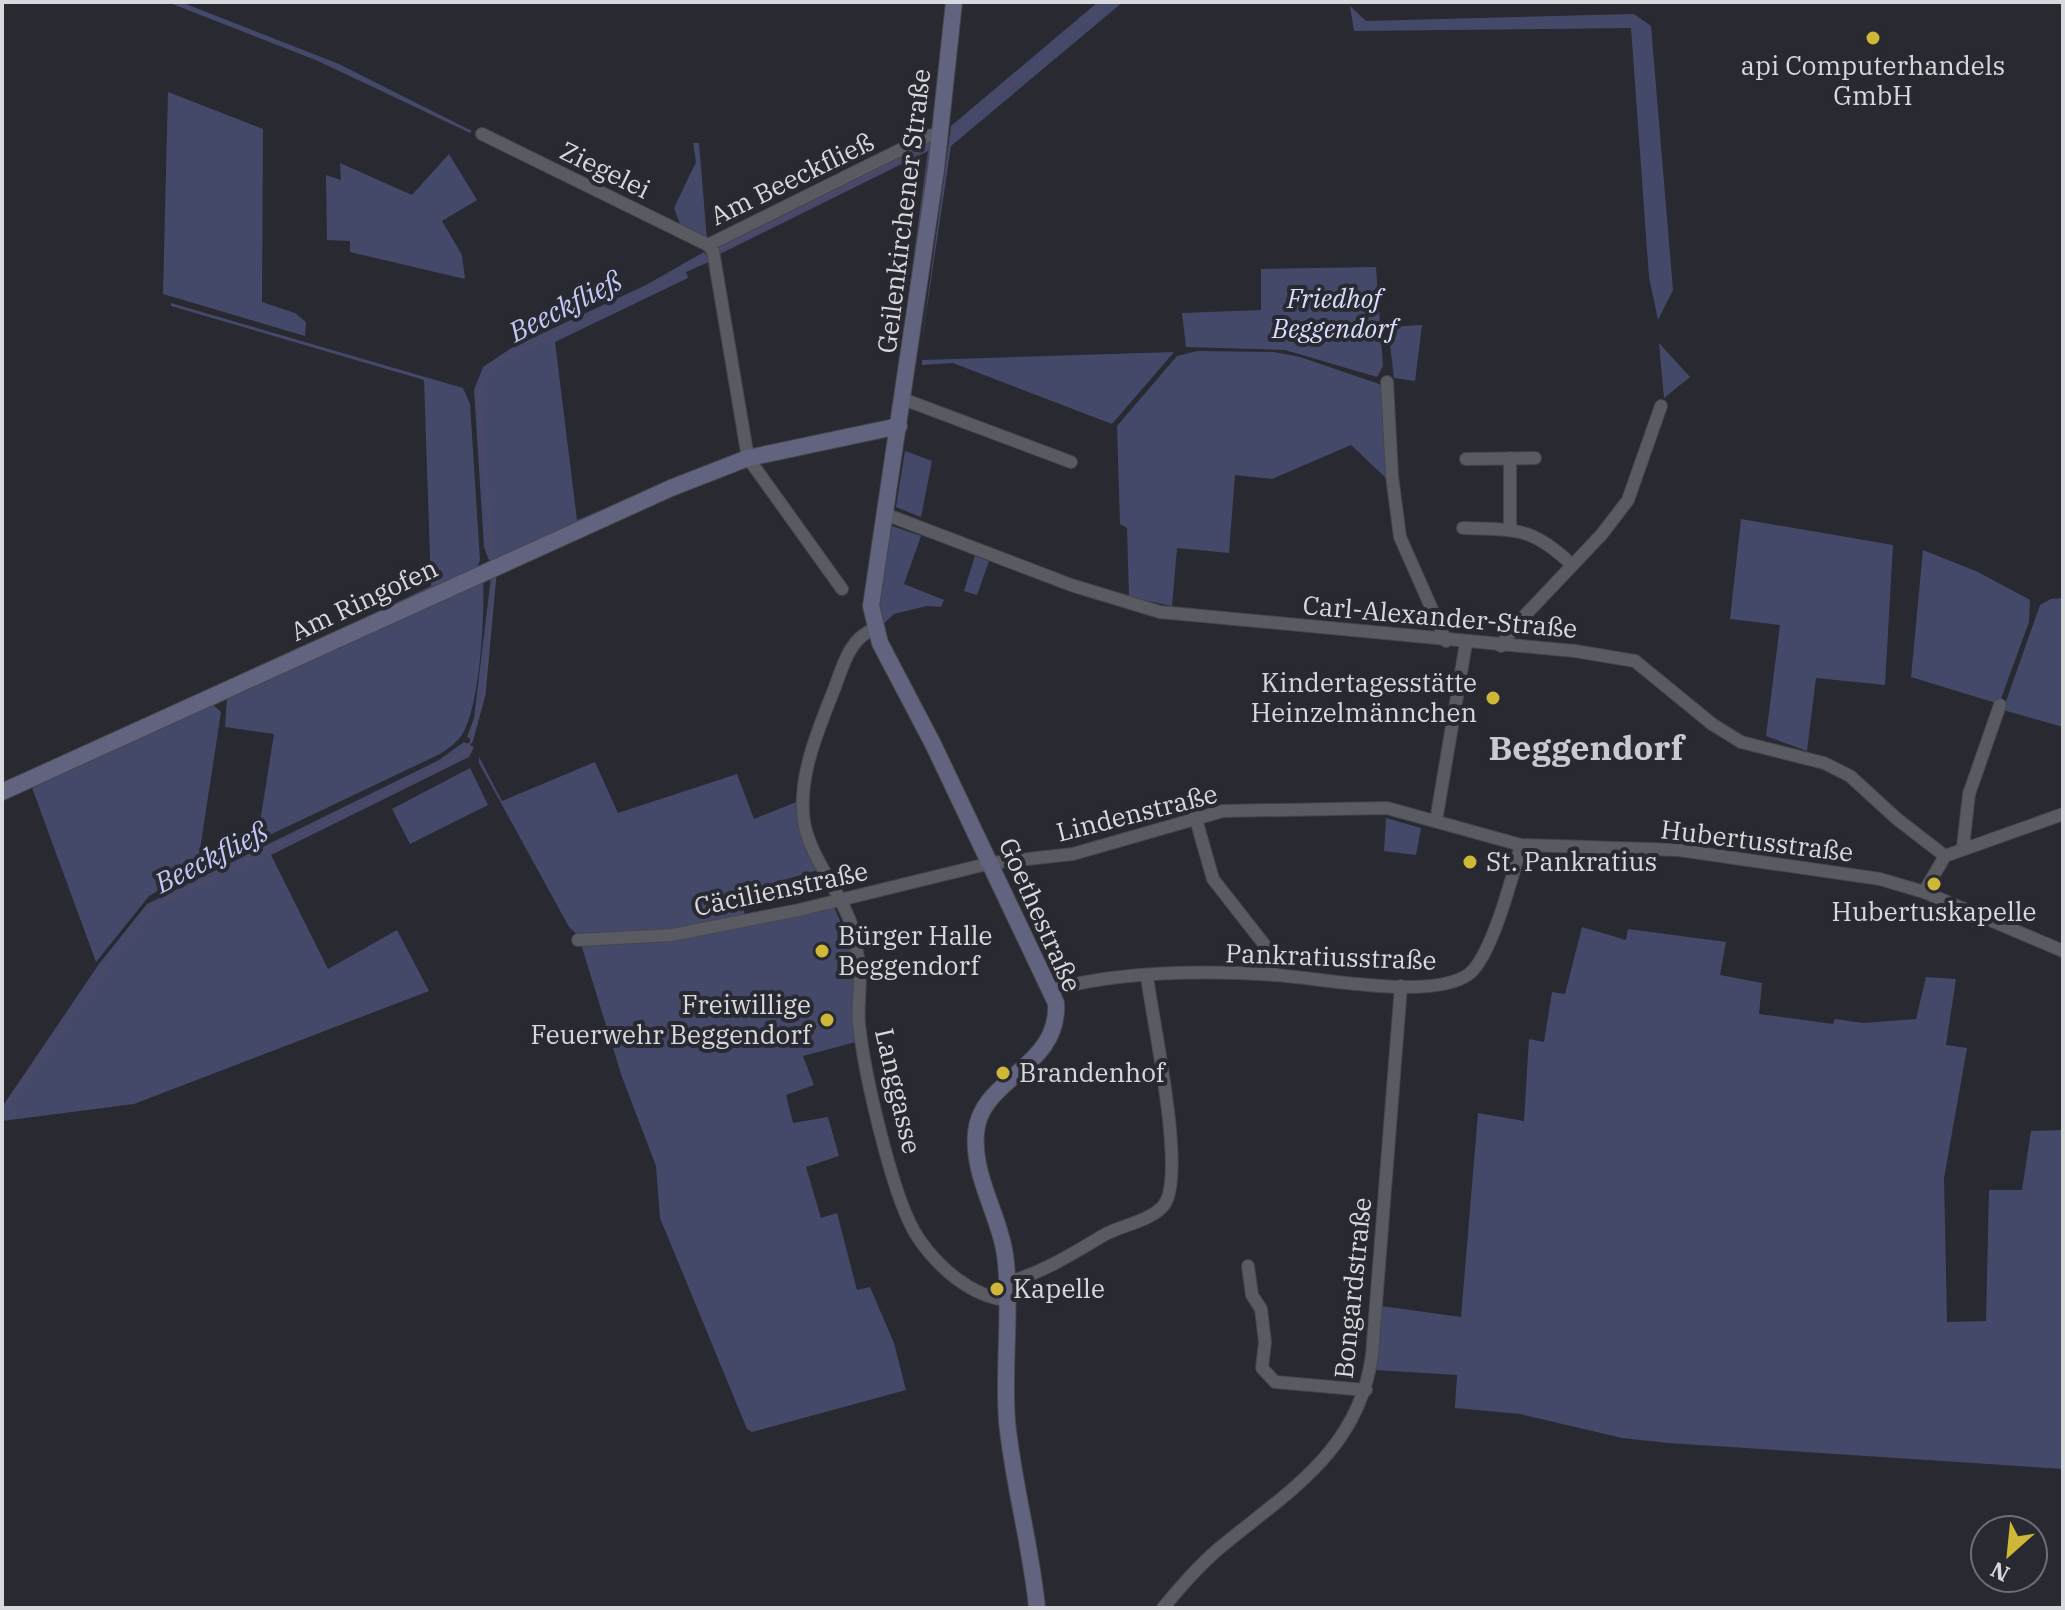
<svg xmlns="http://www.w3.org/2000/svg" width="2065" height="1610" font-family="'IBM Plex Serif',serif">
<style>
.green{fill:#454969}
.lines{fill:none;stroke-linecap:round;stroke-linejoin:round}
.stream{stroke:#4b4868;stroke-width:3}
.street-casing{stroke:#45464b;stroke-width:14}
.secondary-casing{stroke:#45464b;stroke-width:18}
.street{stroke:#595a62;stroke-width:12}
.secondary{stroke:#62647f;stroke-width:16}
.poi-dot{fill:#cfb837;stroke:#282931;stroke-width:3}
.labels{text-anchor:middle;stroke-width:8;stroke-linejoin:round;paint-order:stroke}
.poi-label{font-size:26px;fill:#d8d9dd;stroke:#282931;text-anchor:start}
.street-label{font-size:26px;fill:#d8d9dd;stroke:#282931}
.park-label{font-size:26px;font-style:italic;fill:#d8ddfd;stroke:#282931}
.water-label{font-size:28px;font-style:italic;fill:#c3c9f8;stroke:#282931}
.district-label{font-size:34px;font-weight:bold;fill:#c8c9d3;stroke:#282931}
</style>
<rect width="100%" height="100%" fill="#282931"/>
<g class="green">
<path d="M181,2L339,64L472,131L470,133L318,61L170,3Z"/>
<path d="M1098,2H1123L951,146L920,354L951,126Z"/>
<path d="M1350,6L1366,21L1634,14L1651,26L1673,290L1658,320L1649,277L1631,28L1354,31Z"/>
<path d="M168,92L263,129L262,302L295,313L306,322L305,336L163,294Z"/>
<path d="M932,140L904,357H900L928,151L718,255V246Z"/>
<path d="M693,143H699L707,240L681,227L674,208L696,162Z"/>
<path d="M449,154L477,200L442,221L462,255L465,279L350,252V241L327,240L326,175L341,180L340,163L412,195Z"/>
<path d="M704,252L711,261L686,272L688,278L555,342L577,520L677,478L490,563L484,547L474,390L483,367L513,347L646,285Z"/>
<path d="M1376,267L1383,366L1377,377L1285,350L1186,347L1182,313L1261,310V269Z"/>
<path d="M171,303L463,388L470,404L480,560L477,568L207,697L2,787V782L193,700L431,586L424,380L171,306Z"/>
<path d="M1422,325L1415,381L1394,378L1388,327Z"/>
<path d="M1659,343L1690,377L1664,398Z"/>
<path d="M1197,351L1274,352L1300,357L1379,384L1383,388L1387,479L1351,445L1272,479L1235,475L1229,553L1177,548L1172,606L1129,597L1127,528L1120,524L1117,426L1177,356Z"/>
<path d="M1174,352L1112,424L953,363L922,365V360Z"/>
<path d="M905,451L932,461L921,517L896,507Z"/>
<path d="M1741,519L1893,545L1885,685L1816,678L1807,751L1766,736L1780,625L1730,619Z"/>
<path d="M892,526L921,536L904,584L944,600L941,607L927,606L894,614L881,626L878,606Z"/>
<path d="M1923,550L1978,572L2030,600L2029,622L1999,704L1911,677Z"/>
<path d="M975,556L989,561L977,595L964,591Z"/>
<path d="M494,575L484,695L471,739L467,737L474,718L491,577Z"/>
<path d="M483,579C485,612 480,705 463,733C458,742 449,748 440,754L257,841L274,734L225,727L227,697Z"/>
<path d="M2063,598V727L2003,710L2040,605L2051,599Z"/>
<path d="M212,704L221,712L197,869L149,896L96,962L31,785Z"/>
<path d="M464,742L474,747L469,757L271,855L328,969L397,930L429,991L134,1104L2,1121V1107L99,964L147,904L439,760Z"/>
<path d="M479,757L502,801L595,762L618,813L737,774L754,819L799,801L818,870L740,893L745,916L694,928L580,937L569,927L479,763Z"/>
<path d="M470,768L488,805L410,844L392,809Z"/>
<path d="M1386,818L1421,828L1416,855L1384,851Z"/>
<path d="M834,907L851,946L856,1042L803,1056L814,1085L786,1095L793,1123L828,1117L839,1156L806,1167L821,1218L837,1213L857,1290L870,1287L894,1343L906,1390L752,1432L747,1429L660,1218L656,1166L622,1077L581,944Z"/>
<path d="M1582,927L1626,940L1628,929L1726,942L1720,975L1762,983L1759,1014L1833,1024L1835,1019L1863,1023L1916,1019L1926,977L1956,979L1946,1045L1967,1048L1944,1178L1947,1322L1986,1321L1989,1190H2022L2031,1131L2063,1130V1469L1668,1443L1622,1438L1520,1414L1455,1408L1457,1375L1375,1370L1381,1306L1461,1317L1478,1113L1524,1121L1529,1039L1544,1042L1552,992L1565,994Z"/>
</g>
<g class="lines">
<g class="stream">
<path d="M954,134L1107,2"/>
<path d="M718,251L931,144"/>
<path d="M493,563L479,398L481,385L496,363L653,287L705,257"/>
<path d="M471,742L484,695L495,575"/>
<path d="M2,1113L118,950L155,906L442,765L467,751L469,744"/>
</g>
<defs>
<g id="street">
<path d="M482,134L708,245"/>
<path d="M708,245L713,251L748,458L842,589"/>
<path d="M708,245L928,136L940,134"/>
<path d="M1387,382L1392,476L1400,537L1446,641"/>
<path d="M903,399L1071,462"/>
<path d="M1466,459L1535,458"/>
<path d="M885,514L1071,585L1160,612L1575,651L1635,661L1712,724L1741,742L1824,763L1850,776L1897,819L1945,856"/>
<path d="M1463,528C1515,530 1531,526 1571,564"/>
<path d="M1510,530V458"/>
<path d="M874,629C850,638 843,665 835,687C819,728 797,777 804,822C810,857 838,888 850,921C855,934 856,949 859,963C862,983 857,1004 859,1024C864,1071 893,1203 919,1239C939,1268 971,1296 1006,1300"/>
<path d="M1501,646L1513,628L1602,534L1628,500L1661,406"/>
<path d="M1195,816L1213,879L1267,948L1274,975"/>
<path d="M1436,821L1466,643"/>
<path d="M1963,847L1969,794L2000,705"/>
<path d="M1924,892L1945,856L2063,814"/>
<path d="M578,940L672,935L799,910L991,863L1073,854L1223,811L1387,808L1521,845L1679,850L1880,879L1924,892L2063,951"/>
<path d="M1051,990C1118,971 1207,970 1276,975C1321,978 1433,1001 1469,974C1492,956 1513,874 1521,845"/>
<path d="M1248,1266L1252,1295L1261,1309L1265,1342L1262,1368L1275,1382L1366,1390"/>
<path d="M1006,1283C1042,1273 1072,1254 1104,1235C1122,1225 1151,1221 1164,1205C1187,1174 1152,1019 1147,976"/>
<path d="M1163,1608C1181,1586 1200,1564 1222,1546C1290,1490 1359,1450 1372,1355L1401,986"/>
</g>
<g id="secondary">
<path d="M954,2L936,169L871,606L880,643L933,744L1056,1003C1060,1068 980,1078 976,1133C972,1178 1002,1218 1006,1263C1011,1315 1003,1369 1007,1421C1013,1484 1031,1545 1037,1608"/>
<path d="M2,792L671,488L748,458L899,426"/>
</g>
</defs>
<use href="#street" class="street-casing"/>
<use href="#secondary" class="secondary-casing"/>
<use href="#street" class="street"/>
<use href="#secondary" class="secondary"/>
</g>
<g class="poi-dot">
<circle cx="1873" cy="38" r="8"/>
<circle cx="1493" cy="698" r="8"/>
<circle cx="1470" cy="862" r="8"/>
<circle cx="1934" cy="884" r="8"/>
<circle cx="822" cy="951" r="8"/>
<circle cx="827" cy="1020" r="8"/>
<circle cx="1003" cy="1073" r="8"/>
<circle cx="997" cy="1289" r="8"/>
</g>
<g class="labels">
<g class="poi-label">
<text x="1873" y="75" text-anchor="middle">api Computerhandels<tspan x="1873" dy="30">GmbH</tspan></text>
<text x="1477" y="692" text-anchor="end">Kindertagesstätte<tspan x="1477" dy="30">Heinzelmännchen</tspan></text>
<text x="1486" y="871">St. Pankratius</text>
<text x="1934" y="921" text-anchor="middle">Hubertuskapelle</text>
<text x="838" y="945">Bürger Halle<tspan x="838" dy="30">Beggendorf</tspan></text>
<text x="811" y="1014" text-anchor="end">Freiwillige<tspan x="811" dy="30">Feuerwehr Beggendorf</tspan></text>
<text x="1019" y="1082">Brandenhof</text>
<text x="1013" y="1298">Kapelle</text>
</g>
<g class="street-label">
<text transform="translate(605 170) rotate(26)" y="9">Ziegelei</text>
<text transform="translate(792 179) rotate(-26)" y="9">Am Beeckfließ</text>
<text transform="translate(904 211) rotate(-83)" y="9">Geilenkirchener Straße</text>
<text transform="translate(364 600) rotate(-25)" y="9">Am Ringofen</text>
<text transform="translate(1440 617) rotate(5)" y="9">Carl-Alexander-Straße</text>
<text transform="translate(1137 813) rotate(-14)" y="9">Lindenstraße</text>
<text transform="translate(1757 841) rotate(7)" y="9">Hubertusstraße</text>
<text transform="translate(781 889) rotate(-12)" y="9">Cäcilienstraße</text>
<text transform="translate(1040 915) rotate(66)" y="9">Goethestraße</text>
<text transform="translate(1331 957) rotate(2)" y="9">Pankratiusstraße</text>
<text transform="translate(898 1091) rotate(77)" y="9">Langgasse</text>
<text transform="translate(1353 1288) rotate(-84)" y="9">Bongardstraße</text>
</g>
<g class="park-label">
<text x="1334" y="308">Friedhof<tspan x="1334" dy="30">Beggendorf</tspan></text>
</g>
<g class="water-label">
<text transform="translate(565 306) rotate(-27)" y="10">Beeckfließ</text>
<text transform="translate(211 857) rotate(-27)" y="10">Beeckfließ</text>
</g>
<g class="district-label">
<text x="1586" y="760">Beggendorf</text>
</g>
</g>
<rect width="2065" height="1610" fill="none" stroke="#d8d9dd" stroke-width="8"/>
<g transform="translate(2009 1554) rotate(207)"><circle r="38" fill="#282931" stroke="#6e6f76" stroke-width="2"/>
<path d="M0-6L14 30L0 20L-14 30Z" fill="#cfb837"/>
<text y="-12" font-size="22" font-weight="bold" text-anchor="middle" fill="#d8d9dd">N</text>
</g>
</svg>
